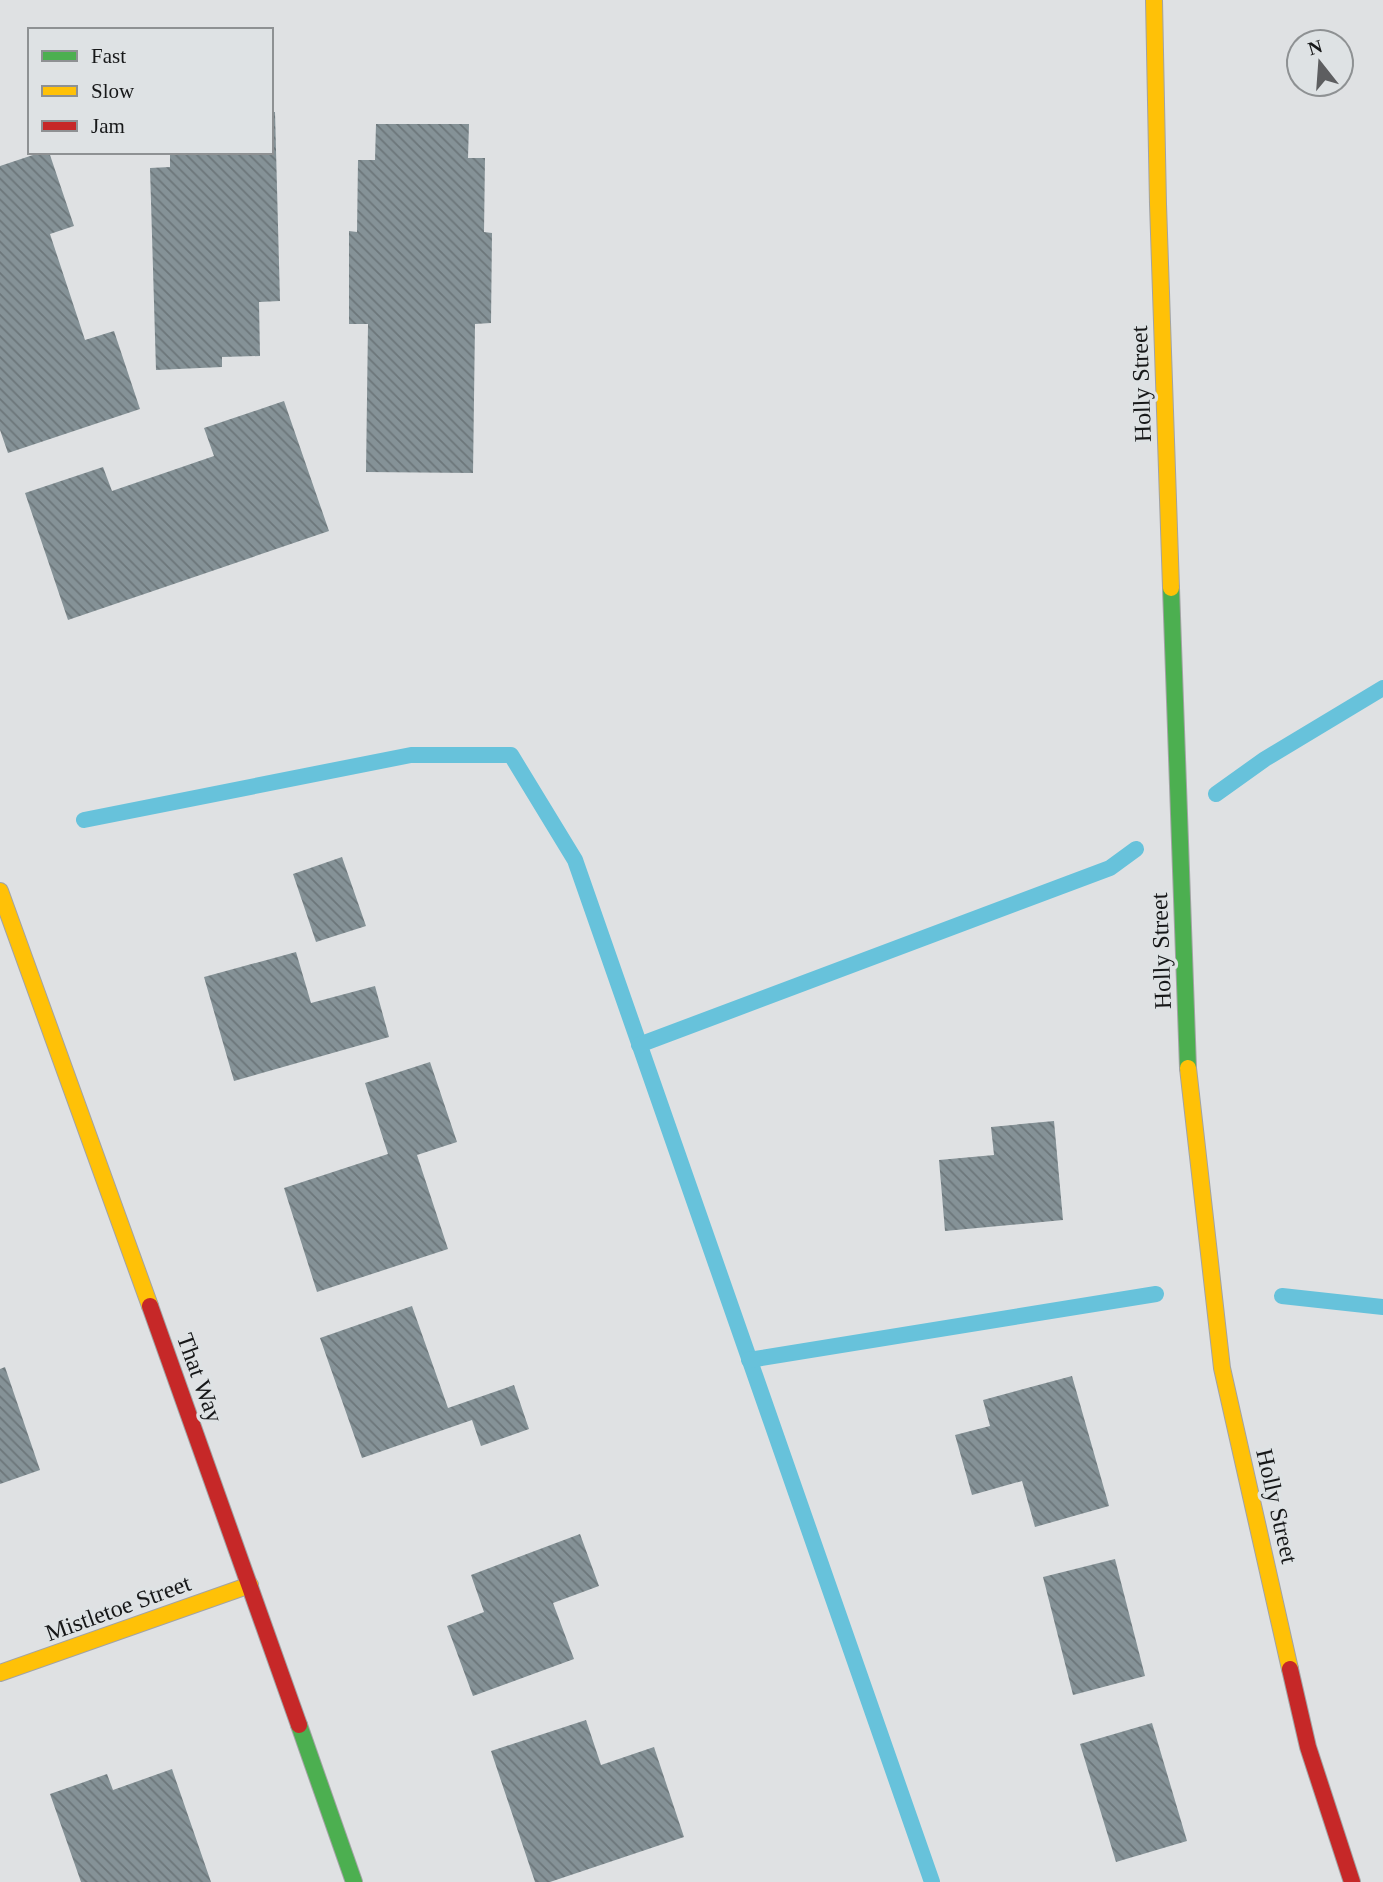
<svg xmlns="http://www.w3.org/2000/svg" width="1383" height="1882" font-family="'Times New Roman',serif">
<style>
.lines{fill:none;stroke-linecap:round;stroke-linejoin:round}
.stream{stroke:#67c2db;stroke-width:16}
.building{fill:url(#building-back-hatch)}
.fast-casing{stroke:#a2a3a4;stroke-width:18}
.slow-casing{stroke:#a2a3a4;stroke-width:18}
.jam-casing{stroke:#a2a3a4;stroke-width:18}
.fast{stroke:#4caf50;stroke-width:16}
.slow{stroke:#ffc107;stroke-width:16}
.jam{stroke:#c62828;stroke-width:16}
.labels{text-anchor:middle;stroke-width:7;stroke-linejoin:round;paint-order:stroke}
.street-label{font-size:24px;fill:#171819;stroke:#dee2e4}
</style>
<defs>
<pattern id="building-back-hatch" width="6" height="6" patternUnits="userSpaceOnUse" patternTransform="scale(1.75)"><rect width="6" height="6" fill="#859297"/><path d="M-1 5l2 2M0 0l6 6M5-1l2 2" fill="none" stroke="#6c767a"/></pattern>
</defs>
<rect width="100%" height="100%" fill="#dfe1e3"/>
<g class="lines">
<g class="stream">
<path d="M1216,794L1265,759L1383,688"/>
<path d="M84,820L411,755H511L575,860L932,1882"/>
<path d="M639,1045L1110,868L1136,849"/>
<path d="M1282,1296L1383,1307"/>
<path d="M749,1360L1156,1294"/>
</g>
</g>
<g class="building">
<path d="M271,112H275L280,301L259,302L260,356L222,357V367L156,370L150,168L170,167V152H271Z"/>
<path d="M376,124H469L468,158H485L484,232L492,233L491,323L475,324L473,473L366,472L368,324H349V231L357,232L358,160H375Z"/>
<path d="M42,152H49L74,226L50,234L85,340L114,331L140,409L8,453L0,430V166Z"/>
<path d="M284,401L329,531L68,620L25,493L103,467L112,491L214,456L204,428Z"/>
<path d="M342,857L366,926L316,942L293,874Z"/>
<path d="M296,952L311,1003L375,986L389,1037L234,1081L204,977Z"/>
<path d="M430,1062L457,1142L417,1155L448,1249L317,1292L284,1188L388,1154L365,1083Z"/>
<path d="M1054,1121L1063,1220L945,1231L939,1160L994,1155L991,1127Z"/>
<path d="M412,1306L448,1408L514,1385L529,1429L481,1446L472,1420L362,1458L320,1338Z"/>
<path d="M5,1367L40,1470L0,1484V1369Z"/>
<path d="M1072,1376L1109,1506L1035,1527L1022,1481L972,1495L955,1435L990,1426L983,1400Z"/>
<path d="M580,1534L599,1586L553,1603L574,1659L473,1696L447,1626L484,1612L471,1575Z"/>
<path d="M1115,1559L1145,1676L1073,1695L1043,1577Z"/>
<path d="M586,1720L601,1765L654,1747L684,1837L550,1882H535L491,1751Z"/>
<path d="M1152,1723L1187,1841L1116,1862L1080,1744Z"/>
<path d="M172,1769L211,1882H81L50,1794L107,1774L113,1790Z"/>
</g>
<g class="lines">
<defs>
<g id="fast">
<path d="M1171,588L1188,1068"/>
<path d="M299,1725L354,1882"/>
</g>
<g id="slow">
<path d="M1154,0L1158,204L1171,588"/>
<path d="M0,891L150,1306"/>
<path d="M1188,1068L1222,1368L1290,1669"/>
<path d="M0,1673L250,1585"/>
</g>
<g id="jam">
<path d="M150,1306L299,1725"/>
<path d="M1290,1669L1308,1747L1352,1882"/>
</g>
</defs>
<use href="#fast" class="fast-casing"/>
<use href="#slow" class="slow-casing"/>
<use href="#jam" class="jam-casing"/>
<use href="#fast" class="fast"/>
<use href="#slow" class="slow"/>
<use href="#jam" class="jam"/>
</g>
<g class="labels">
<g class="street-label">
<text transform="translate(1141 384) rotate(-92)" y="8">Holly Street</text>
<text transform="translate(1161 951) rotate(-92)" y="8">Holly Street</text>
<text transform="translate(200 1378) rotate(70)" y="8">That Way</text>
<text transform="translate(1277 1506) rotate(77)" y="8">Holly Street</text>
<text transform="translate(118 1608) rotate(-20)" y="8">Mistletoe Street</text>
</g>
</g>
<rect x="28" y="28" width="245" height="126" fill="#dee2e4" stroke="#8e9193" stroke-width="2"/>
<rect x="42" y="51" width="35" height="10" fill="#4caf50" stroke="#8e9193" stroke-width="2"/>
<text x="91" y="63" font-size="21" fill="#171819">Fast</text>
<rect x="42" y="86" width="35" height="10" fill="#ffc107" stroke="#8e9193" stroke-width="2"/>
<text x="91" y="98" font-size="21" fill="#171819">Slow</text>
<rect x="42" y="121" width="35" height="10" fill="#c62828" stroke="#8e9193" stroke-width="2"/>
<text x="91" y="133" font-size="21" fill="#171819">Jam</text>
<g transform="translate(1320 63) rotate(343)"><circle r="33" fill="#dee2e4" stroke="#8e9193" stroke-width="2"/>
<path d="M0-5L12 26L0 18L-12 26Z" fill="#5d5e60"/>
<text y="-10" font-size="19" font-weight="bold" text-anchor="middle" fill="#171819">N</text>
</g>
</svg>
